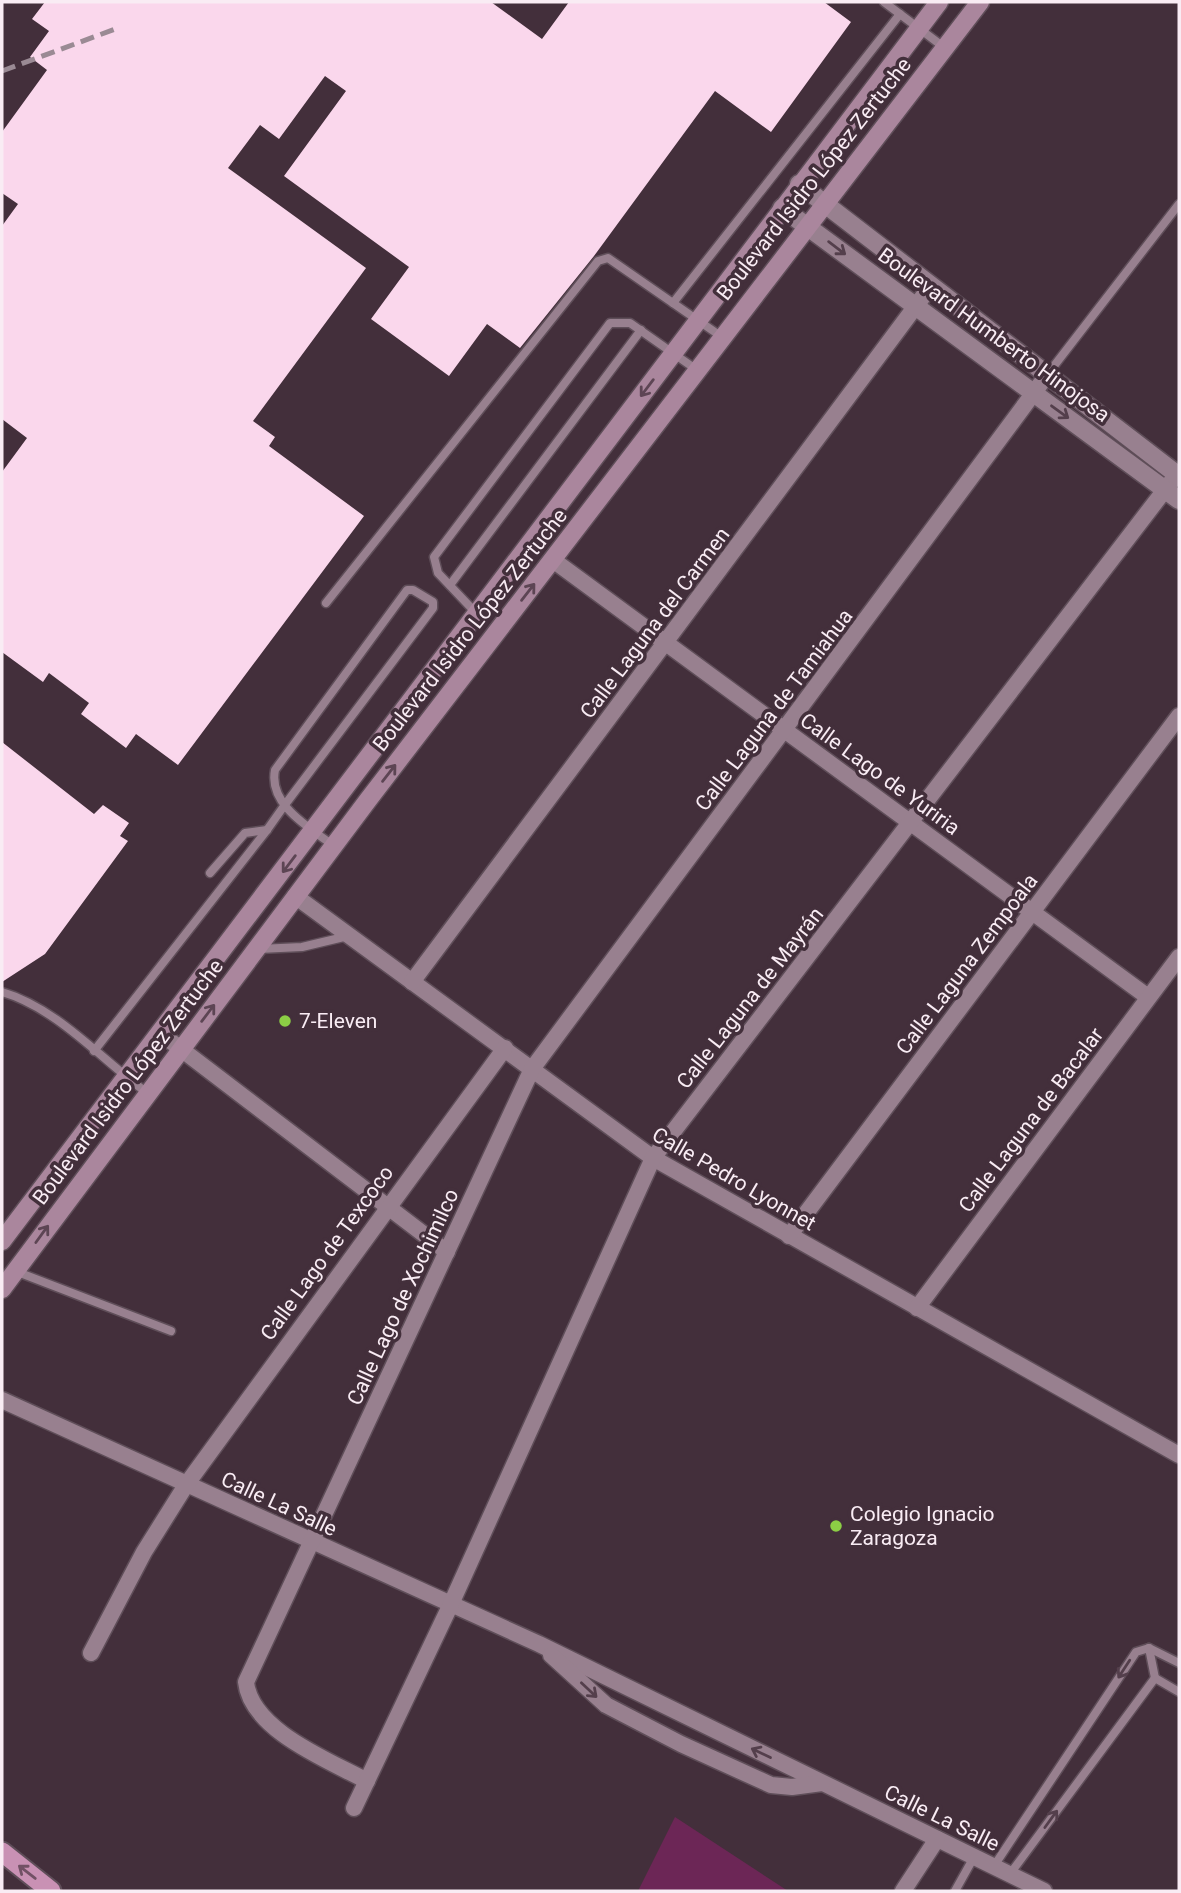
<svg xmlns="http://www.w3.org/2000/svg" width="1181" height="1893" font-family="Roboto,sans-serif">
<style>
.green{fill:#6c2656}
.building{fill:#fad7ec}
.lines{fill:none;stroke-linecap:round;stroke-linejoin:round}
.service-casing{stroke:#5f4e59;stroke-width:11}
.minor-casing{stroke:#5f4e59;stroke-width:19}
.tertiary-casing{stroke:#5f4e59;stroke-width:21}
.secondary-casing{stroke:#5f4e59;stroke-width:21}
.trunk-casing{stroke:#5f4e59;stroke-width:23}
.service{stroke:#98808f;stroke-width:8}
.minor{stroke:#98808f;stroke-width:16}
.tertiary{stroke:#98808f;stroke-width:18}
.secondary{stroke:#aa869d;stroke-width:18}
.trunk{stroke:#c991b4;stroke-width:19}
.rail{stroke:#9a8a94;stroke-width:5;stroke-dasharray:14 7;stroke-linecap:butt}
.oneway{stroke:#543f4c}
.oneway2{stroke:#5d4554}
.oneway3{stroke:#725165}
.poi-dot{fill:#8cce45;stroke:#432f3b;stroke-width:2.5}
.labels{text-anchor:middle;stroke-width:7;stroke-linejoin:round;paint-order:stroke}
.street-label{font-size:21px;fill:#f9ecf4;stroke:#432f3b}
.poi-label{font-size:21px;fill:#f9ecf4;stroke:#432f3b;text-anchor:start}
</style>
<rect width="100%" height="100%" fill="#432f3b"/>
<path class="green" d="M675,1817L788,1891H638Z"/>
<g class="building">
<path d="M45,2H491L542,39L569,2H824L851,22L771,132L715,91L594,256L520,348L487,324L449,376L371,319L409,267L284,176L346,91L325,76L279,139L260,125L228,168L366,268L253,421L275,437L269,446L364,516L178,765L136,734L126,748L81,714L89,703L49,673L43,682L2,652V472L27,438L2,419V226L18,204L2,193V132L47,70L30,57L49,31L32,19Z"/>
<path d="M2,742L94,814L103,805L129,823L120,836L128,841L45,954L2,982Z"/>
</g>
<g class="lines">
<defs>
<g id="service">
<path d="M884,2L945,48"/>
<path d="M673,303L900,14"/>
<path d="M1047,375L1179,204"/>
<path d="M450,585L641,330"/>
<path d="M326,603L598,261L608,258L722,337"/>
<path d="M477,614L438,573L434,557L610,323H630L697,370"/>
<path d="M210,873L245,833L267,830"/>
<path d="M259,949L302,947L348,936"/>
<path d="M2,992C57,1008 101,1059 146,1092"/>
<path d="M94,1051L267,830L284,806L433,608V602L413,590H407L275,770C268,805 310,828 334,846"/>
<path d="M15,1271L171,1331"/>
<path d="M1149,1648L1155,1678"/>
<path d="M994,1866L1136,1652L1149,1648L1179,1663"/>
<path d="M1010,1874L1155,1678L1179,1692"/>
<path d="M955,1891L974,1857"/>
</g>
<g id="minor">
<path d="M553,560L1148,997"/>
<path d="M295,896L653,1158L1179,1455"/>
<path d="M412,982L930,287"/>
<path d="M160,1033L447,1252"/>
<path d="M789,1236L1179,716"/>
<path d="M917,1308L1179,957"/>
<path d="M2,1400L539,1644L1044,1891"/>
<path d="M91,1653L144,1552L186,1485L505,1048"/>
<path d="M551,1655L606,1705L681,1744L771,1785L792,1787L822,1783"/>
<path d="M367,1781C328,1760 251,1730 246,1682L532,1069L1047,375"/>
<path d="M354,1808L451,1604L653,1158L1177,474"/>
<path d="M903,1891L937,1839"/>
</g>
<g id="tertiary">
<path d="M799,184L1179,476"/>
<path d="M782,208L1179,500"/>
</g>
<g id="secondary">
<path d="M2,1241L939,2"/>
<path d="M2,1289L368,800L980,2"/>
</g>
<path id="trunk" d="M2,1852L51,1891"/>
</defs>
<use href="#service" class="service-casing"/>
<use href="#minor" class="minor-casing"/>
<use href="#tertiary" class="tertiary-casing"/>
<use href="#secondary" class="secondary-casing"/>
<use href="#trunk" class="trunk-casing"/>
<use href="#service" class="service"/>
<use href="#minor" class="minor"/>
<use href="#tertiary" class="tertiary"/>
<use href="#secondary" class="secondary"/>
<use href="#trunk" class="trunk"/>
<path class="rail" d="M2,71L118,28"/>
</g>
<defs><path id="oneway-shaft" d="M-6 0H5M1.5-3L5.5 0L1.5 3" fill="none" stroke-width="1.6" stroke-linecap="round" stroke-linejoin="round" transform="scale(1.75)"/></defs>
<g class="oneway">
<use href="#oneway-shaft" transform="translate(837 248) rotate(37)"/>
<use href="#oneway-shaft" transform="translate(1060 412) rotate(36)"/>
<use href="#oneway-shaft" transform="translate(1124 1669) rotate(123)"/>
<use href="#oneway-shaft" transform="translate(589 1690) rotate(43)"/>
<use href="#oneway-shaft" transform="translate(761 1753) rotate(-154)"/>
<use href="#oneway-shaft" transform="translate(1051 1819) rotate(-54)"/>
</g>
<g class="oneway2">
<use href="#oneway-shaft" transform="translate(647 388) rotate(127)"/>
<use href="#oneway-shaft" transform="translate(528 592) rotate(-52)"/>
<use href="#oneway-shaft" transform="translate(389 773) rotate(-52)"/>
<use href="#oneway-shaft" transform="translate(289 864) rotate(127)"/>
<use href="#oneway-shaft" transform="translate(208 1013) rotate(-53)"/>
<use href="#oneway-shaft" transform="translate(42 1234) rotate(-54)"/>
</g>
<use class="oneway3" href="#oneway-shaft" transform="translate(27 1872) rotate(-142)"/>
<g class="poi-dot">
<circle cx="285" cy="1021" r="7"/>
<circle cx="836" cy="1526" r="7"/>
</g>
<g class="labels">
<g class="street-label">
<text transform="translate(814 179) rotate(-52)" y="7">Boulevard Isidro López Zertuche</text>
<text transform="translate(994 335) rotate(36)" y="7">Boulevard Humberto Hinojosa</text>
<text transform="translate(655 623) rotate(-53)" y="7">Calle Laguna del Carmen</text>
<text transform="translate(470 630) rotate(-52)" y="7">Boulevard Isidro López Zertuche</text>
<text transform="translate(774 710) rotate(-53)" y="7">Calle Laguna de Tamiahua</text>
<text transform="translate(880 774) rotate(36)" y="7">Calle Lago de Yuriria</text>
<text transform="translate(967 964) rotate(-53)" y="7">Calle Laguna Zempoala</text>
<text transform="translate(750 998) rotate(-52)" y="7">Calle Laguna de Mayrán</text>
<text transform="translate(128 1082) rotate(-53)" y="7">Boulevard Isidro López Zertuche</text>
<text transform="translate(1031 1120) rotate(-53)" y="7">Calle Laguna de Bacalar</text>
<text transform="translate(734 1179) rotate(30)" y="7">Calle Pedro Lyonnet</text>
<text transform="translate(327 1253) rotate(-54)" y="7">Calle Lago de Texcoco</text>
<text transform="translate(403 1297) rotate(-65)" y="7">Calle Lago de Xochimilco</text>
<text transform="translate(279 1504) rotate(25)" y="7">Calle La Salle</text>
<text transform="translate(942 1818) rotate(26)" y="7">Calle La Salle</text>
</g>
<g class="poi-label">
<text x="299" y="1028">7-Eleven</text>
<text x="850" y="1521">Colegio Ignacio<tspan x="850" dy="24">Zaragoza</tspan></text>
</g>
</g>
<rect width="1181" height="1893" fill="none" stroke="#f9ecf4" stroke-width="7"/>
</svg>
